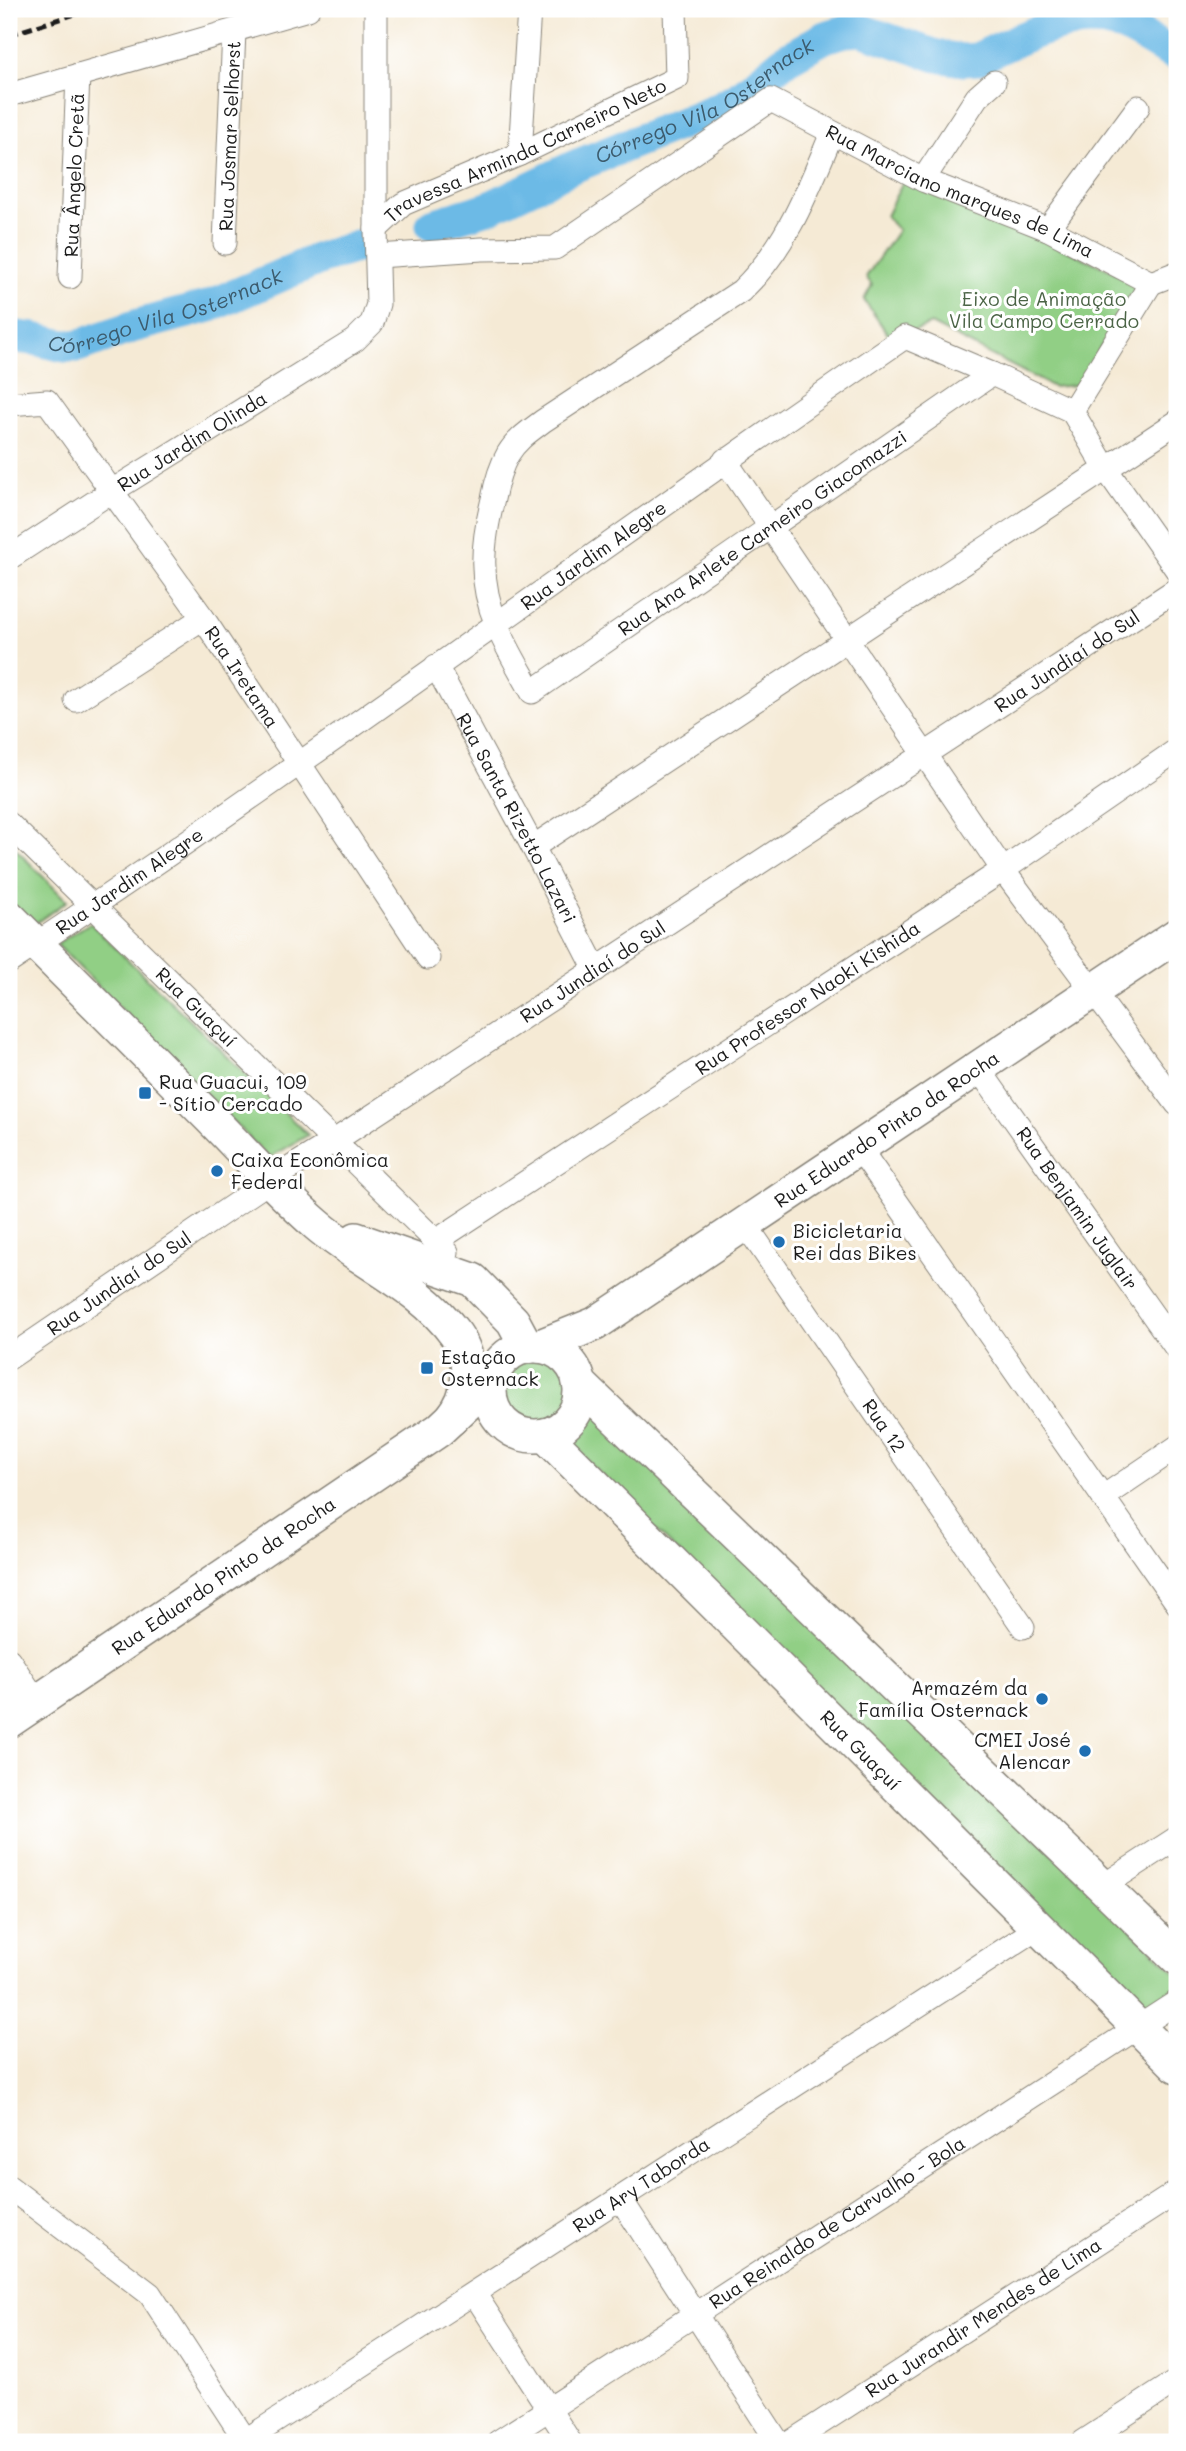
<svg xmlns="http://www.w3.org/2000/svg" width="1186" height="2451" font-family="Mali,sans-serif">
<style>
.green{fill:#91cf85;stroke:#567650;stroke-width:2}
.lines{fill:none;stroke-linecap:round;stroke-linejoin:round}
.river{stroke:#6cbae6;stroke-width:33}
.street-casing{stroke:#888378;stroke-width:25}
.secondary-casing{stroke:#888378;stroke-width:36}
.street{stroke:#fff;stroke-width:23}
.secondary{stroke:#fff;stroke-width:33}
.rail{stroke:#1c1c1c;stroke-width:5;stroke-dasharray:10 5;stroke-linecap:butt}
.poi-dot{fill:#1f6fb2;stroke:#fff;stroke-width:2.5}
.labels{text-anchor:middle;stroke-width:6;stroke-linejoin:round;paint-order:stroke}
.street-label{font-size:19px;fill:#1c1c1c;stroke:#fff}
.park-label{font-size:19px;fill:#4b6446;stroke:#fff}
.poi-label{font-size:19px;fill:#1c1c1c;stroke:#fff;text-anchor:start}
.water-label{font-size:21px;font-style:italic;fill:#3c5b6d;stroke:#fff}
</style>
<rect width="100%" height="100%" fill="#fff"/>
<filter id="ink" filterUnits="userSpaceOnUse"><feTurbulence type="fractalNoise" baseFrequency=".0143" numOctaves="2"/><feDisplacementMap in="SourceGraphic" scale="14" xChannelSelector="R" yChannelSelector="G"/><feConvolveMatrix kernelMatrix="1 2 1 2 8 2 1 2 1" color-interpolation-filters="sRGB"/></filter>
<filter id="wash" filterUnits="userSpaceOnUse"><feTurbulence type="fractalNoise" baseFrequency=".00686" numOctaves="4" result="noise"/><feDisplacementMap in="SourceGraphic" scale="28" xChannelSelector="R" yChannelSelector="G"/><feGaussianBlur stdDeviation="1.57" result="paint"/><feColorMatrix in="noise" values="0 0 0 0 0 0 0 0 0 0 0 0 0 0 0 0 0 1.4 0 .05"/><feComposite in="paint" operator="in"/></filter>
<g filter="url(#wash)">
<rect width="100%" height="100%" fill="#f5ead5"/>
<g class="green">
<path d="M905,177L1141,284L1077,385L1053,387L931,324L892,340L864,300L872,285L866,277L898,230L886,216Z"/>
<path d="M9,842L67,901L33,925L9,901Z"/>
<path d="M90,923L308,1135L269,1158L56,944Z"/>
<circle cx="536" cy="1391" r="38"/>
<path d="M592,1406L1177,1974V1990L1140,2015L566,1440Z"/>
</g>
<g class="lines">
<g class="river">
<path id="s1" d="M432,225L488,208L573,167L719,108L743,94L786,59L825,37L845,31L861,30L937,56L963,60L977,59C1018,39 1068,12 1115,24C1138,29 1156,47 1177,55"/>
<path id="s2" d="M9,336L34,339L64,346H78L135,326L210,306L321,258L359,246"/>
</g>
</g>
</g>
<g filter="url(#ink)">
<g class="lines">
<defs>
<g id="street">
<path d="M9,95L308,9"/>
<path id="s3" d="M832,133C808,190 787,247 741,291L543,421C530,431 517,439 508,454C500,468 496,483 493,499C482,544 478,581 497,625C506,648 520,670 532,692L992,374"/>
<path d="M520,154L529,9"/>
<path d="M923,180L977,97L994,82"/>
<path id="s4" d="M376,229L403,204L520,154L677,78L675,9"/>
<path d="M1048,229L1138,107"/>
<path id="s5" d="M225,243L234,31"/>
<path id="s6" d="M378,256L482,249L555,248L771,100L923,180L1048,229L1151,283"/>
<path id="s7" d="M70,277L78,75"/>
<path d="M1151,283L1177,273"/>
<path id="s8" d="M9,404L47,401L203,618L428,958"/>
<path d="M1072,411L1106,469L1177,570"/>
<path d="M725,460L1003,870L1177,1104"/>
<path id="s9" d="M9,558L112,491L355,340L372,323L378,304L376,229V9"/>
<path id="s10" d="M436,666L533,847L596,970"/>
<path d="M76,700L203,618"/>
<path id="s11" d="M9,824L447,1252"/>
<path d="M533,847L1177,422"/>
<path id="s12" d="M9,962C313,761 604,543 905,337L992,374L1072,411L1151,283"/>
<path id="s13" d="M978,1068L1177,1349"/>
<path d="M859,1148L1177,1603"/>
<path id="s14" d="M745,1224L1023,1627"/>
<path id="s15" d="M436,1241L1003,870L1177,750"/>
<path id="s16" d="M9,1358L271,1180L334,1141L1177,589"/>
<path d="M1103,1497L1177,1447"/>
<path d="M9,1660L37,1702"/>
<path d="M1103,1886L1177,1838"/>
<path d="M9,2187L150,2294L246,2441"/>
<path d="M620,2198L778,2442"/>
<path d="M474,2293L570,2442"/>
<path id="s17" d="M243,2442L1038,1928"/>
<path id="s18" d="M498,2442L1177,2002"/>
<path id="s19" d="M791,2442L1177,2192"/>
<path d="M1083,2442L1177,2381"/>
</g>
<g id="secondary">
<path d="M9,917C75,983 141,1049 207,1115C243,1151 277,1190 316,1224C361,1263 420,1285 456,1335C474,1361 471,1395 451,1419"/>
<path d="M356,1239L473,1280L513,1321L527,1347"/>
<path id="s20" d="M540,1346L595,1324L1177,935"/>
<circle cx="535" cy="1391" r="45"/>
<path d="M579,1383L1177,1958"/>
<path id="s21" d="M545,1435L1177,2066"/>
<path id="s22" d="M9,1721L439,1430L468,1403"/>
</g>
</defs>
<use href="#street" class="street-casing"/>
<use href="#secondary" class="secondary-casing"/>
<use href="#street" class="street"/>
<use href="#secondary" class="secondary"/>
<path class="rail" d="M9,35L91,9"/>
</g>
</g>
<g class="poi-dot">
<rect x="138" y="1086" width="14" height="14" rx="3.5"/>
<circle cx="217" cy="1171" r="7"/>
<circle cx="779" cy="1242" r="7"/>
<rect x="420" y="1361" width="14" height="14" rx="3.5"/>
<circle cx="1042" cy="1699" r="7"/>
<circle cx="1085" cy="1751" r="7"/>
</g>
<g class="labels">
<g class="street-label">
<text dy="7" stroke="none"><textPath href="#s5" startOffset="107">Rua Josmar Selhorst</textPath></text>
<text dy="7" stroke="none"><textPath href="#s4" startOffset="170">Travessa Arminda Carneiro Neto</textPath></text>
<text dy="7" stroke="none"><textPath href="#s7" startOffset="102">Rua Ângelo Cretã</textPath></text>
<text dy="7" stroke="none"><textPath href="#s6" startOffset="649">Rua Marciano marques de Lima</textPath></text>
<text dy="7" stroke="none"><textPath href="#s9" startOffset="217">Rua Jardim Olinda</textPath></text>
<text dy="7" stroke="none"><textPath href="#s3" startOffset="1001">Rua Ana Arlete Carneiro Giacomazzi</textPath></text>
<text dy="7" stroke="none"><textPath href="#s12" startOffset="712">Rua Jardim Alegre</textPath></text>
<text dy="7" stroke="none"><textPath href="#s16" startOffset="1267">Rua Jundiaí do Sul</textPath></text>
<text dy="7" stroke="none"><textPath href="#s8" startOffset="376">Rua Iretama</textPath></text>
<text dy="7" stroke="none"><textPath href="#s10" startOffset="172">Rua Santa Rizetto Lazari</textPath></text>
<text dy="7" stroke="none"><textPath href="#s12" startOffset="145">Rua Jardim Alegre</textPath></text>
<text dy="7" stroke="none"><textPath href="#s16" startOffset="700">Rua Jundiaí do Sul</textPath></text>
<text dy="7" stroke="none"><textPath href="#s15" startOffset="444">Rua Professor Naoki Kishida</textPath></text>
<text dy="7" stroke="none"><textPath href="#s11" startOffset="262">Rua Guaçuí</textPath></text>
<text dy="7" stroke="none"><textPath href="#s20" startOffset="410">Rua Eduardo Pinto da Rocha</textPath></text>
<text dy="7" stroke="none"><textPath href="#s13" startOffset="172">Rua Benjamin Juglair</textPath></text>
<text dy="7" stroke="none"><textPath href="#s16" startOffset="133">Rua Jundiaí do Sul</textPath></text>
<text dy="7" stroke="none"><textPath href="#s14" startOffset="245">Rua 12</textPath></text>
<text dy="7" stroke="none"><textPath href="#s22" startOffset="259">Rua Eduardo Pinto da Rocha</textPath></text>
<text dy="7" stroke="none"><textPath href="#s21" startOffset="446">Rua Guaçuí</textPath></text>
<text dy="7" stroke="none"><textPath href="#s17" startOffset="474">Rua Ary Taborda</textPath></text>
<text dy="7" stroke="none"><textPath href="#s18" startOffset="404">Rua Reinaldo de Carvalho - Bola</textPath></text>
<text dy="7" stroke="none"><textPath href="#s19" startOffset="229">Rua Jurandir Mendes de Lima</textPath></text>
</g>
<g class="park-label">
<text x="1044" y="306">Eixo de Animação<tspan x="1044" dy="22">Vila Campo Cerrado</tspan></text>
</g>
<g class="poi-label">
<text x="159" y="1089">Rua Guacui, 109<tspan x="159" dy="22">- Sítio Cercado</tspan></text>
<text x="231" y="1167">Caixa Econômica<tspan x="231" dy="22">Federal</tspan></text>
<text x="793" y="1238">Bicicletaria<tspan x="793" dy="22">Rei das Bikes</tspan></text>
<text x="441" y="1364">Estação<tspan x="441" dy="22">Osternack</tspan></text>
<text x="1028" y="1695" text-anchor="end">Armazém da<tspan x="1028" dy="22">Família Osternack</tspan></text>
<text x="1071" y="1747" text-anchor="end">CMEI José<tspan x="1071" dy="22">Alencar</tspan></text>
</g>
<g class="water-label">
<text dy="7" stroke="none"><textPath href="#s1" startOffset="301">Córrego Vila Osternack</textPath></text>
<text dy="7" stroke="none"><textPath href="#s2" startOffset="163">Córrego Vila Osternack</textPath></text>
</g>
</g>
<rect width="1186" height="2451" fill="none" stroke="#fff" stroke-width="35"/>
</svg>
